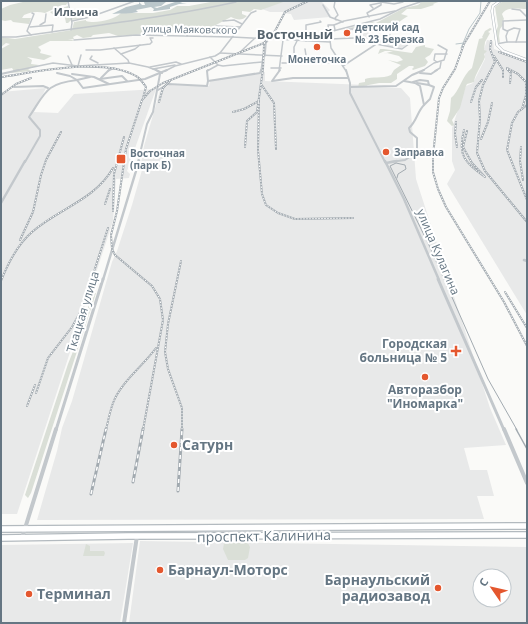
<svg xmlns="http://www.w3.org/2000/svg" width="528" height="624" font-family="'Open Sans',sans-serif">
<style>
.built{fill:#e8e9e9;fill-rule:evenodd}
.green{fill:#dadfd7}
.water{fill:#bbc7cb}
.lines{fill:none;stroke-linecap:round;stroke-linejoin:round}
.stream{stroke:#bbc7cb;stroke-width:1}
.secondary-far1-casing{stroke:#b3babf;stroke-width:3}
.secondary-casing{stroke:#b3babf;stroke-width:8}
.minor-far4{stroke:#c3c8cc;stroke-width:1.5}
.minor-far3{stroke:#c3c8cc;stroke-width:2}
.minor-far2{stroke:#c3c8cc;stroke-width:2.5}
.minor-far1{stroke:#c3c8cc;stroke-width:3}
.minor{stroke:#c3c8cc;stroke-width:4}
.secondary-far1{stroke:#fff;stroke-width:2}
.secondary{stroke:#fff;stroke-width:5.5}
.tram-far1{stroke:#a2aab0;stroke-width:1}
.tram{stroke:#a2aab0;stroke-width:1.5}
.rail-far1-casing{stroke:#a2aab0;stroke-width:2}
.rail-casing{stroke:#a2aab0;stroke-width:3}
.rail-far1{stroke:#fff;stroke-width:1;stroke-dasharray:1.5;stroke-linecap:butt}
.rail{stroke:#fff;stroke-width:1.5;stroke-dasharray:4;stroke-linecap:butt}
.poi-dot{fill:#e4572e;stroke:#fff;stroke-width:1.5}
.labels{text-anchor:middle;stroke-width:4;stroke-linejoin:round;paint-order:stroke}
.far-poi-label{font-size:10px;font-weight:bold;fill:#657683;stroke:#fff;text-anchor:start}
.far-street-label{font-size:10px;fill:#657683;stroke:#fff}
.far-neighbourhood-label{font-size:11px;font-weight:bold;fill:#57646e;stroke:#fff}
.street-label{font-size:12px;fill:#657683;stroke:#fff}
.poi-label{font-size:12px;font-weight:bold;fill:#657683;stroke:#fff;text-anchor:end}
.far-district-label{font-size:13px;font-weight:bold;fill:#57646e;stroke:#fff}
.near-poi-label{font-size:14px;font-weight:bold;fill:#657683;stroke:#fff;text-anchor:start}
.near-street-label{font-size:14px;fill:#657683;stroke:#fff}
</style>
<rect width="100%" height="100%" fill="#fafaf8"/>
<g class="built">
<path d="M321,1L330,10L328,12L331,16L330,17L294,20L291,14L283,13L284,12H270L262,9L281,2Z"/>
<path d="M378,27L379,32H372L376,39H360L357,31H353L351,28Z"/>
<path d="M391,36L412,41L402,48L381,45L388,41L385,40Z"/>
<path d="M487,40L493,41L494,49L527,61V315L447,184L455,170L452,161V128L466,86L473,83L485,59L484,49Z"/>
<path d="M265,72V81L367,85L368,87L401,88L410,98L416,179L490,408L506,445L464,448L470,470H487L494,496H477L484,519L37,520L57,451L62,428L72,401L112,262L117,251L132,205L142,170H140L144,146L160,91L169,85L206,86H209L210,81Z"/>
<path d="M46,88L34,112L58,113L74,94L156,89L127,171L130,174L129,178L116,179L113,221L17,514H1V92Z"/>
<path d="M140,541L527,547V623H129ZM480,576H504V600H480Z"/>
<path d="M133,543L120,623H1V545Z"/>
</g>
<g class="green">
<path d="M27,1H65L68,2L66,5H62L45,13C37,11 31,12 24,15L22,18H31L29,24L13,22L11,20L5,21L1,20V9L10,5Z"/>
<path d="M216,1H286L261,10L254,9L250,12L242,11V14L247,16C242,21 237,20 231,17L214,26L201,30L167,31L162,34L149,31L144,34L118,36L109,33L93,35L91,37L83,38L77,35L73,37L74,39L68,40H74L72,41H50L38,47L41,50L40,53L52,56L44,60L27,57L32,60L31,64L39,65L28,69L31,71L11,73H10L14,71L12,68L1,70V49L10,44L6,43L1,47V37L15,39L72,30L74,22L86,20V21C95,24 114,20 121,13H153L170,10L177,6H189Z"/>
<path d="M423,1H441L433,4L434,5L421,9H407L401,14L408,16C397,23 391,29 379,29L378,27L349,28L372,22L375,23L372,25H381L376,23L404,8L418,5Z"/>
<path d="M503,1H527V9C518,9 507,6 502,14L504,19L502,22L503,25L500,29L499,36L500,43L497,42L496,31L498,26L495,7Z"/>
<path d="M68,6V12L77,15L78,17L83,18L71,20L68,23H66L65,18L56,17L50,12Z"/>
<path d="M490,28L492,29L488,32L490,33L485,42L484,50L487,51L484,54L485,57C482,65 475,74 474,82L467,84L466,86L460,108L452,120L454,125L452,126L447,121L450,111L451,98C460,91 462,75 472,68L479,39L483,38L482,37L485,31Z"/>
<path d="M425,45V47L434,49L430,55L425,58L428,62L425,66L413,70L412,69L414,67L413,66H409L397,74V79L391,83H379L358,87L359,83L365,82V79C372,76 382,79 391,75L394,70L401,65L388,60L397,62L403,60L399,56L387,53L383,54L393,51H385L378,54L380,49H384L412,53L416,47Z"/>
<path d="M96,293L31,493L28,498L25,495L68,364L74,349L77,347L75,344L79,332L82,329L80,327L83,324V320L86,315L92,294Z"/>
<path d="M224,543H248L250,547L248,558L245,560H228L223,549Z"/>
<path d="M86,544L90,546V551H104L105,553L104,556H83Z"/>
</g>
<path class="water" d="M145,1L166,2L161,6L154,7L157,8L178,1H185L180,3L187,4H179L170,7V9L155,11H153L154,9L151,7L136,10L138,12C131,14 120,13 112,14L126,7L139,4V2L142,5H145L144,2Z"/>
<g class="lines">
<g class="stream">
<path d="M456,44L464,43"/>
<path d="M461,48L469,29L480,13L481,1"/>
</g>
<defs>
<path id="secondary-far1" d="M500,1L493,6L492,11L497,45L503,51L527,60"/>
<g id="secondary">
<path d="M1,529L527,526"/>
<path d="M1,538L128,536L527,535"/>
</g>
</defs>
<use href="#secondary-far1" class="secondary-far1-casing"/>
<use href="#secondary" class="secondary-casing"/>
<g class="minor-far4">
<path d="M68,1L72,23L71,30"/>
<path d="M335,1L334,7L338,15L335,18L336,20"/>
<path d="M381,2L394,4L403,2"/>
<path d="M323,5L330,17L343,22"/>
<path d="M373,8L370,5L380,3"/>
<path d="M512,9L520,10L527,17"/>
<path d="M369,17L367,13L381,5V1"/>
<path d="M72,21L90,17L135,1"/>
<path d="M223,21L234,20L242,24"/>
<path d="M40,25L45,22L46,14"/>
<path d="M334,25L344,21L395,11"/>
<path d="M216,26L240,27"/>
<path d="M30,27L53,25L52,32"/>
<path d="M346,29H376"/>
<path d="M335,30L334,25H328L331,48L346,71"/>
<path d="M329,32L380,19L402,8L423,1"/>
<path d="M31,35L27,31L34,14L32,13"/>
<path d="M187,36L188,32L194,31H236"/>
<path d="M1,37H16C90,26 163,18 236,2"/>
<path d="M330,39L354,38"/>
<path d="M74,40L136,35L232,37L330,42"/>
<path d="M306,41V25L321,22L320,21"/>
<path d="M507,42L506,36L508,31"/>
<path d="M516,42L520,29L514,28L507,31L503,29V21L527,20"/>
<path d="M376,44L402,49L413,41L411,39"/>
<path d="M496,44L507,42H527"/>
<path d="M114,48L128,60L129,63"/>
<path d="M305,49L307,62"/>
<path d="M86,50H100L150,44L152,42L150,38H153"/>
<path d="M220,53L282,56"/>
<path d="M239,53L254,39"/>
<path d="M121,54L135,49L140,45"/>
<path d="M68,56L72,65"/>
<path d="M92,56L90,59L98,63"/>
<path d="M265,56L266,43L269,39"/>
<path d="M210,57L218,65L223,66L262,62"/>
<path d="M294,59V47L297,41"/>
<path d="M437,62L434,60L435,54H447"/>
<path d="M282,63H325L340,61"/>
<path d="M78,66L81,55"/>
<path d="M343,66L390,35"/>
<path d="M150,67L176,62L181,64"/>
<path d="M271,68H281"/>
<path d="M153,69L175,65"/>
<path d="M14,71L53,63L78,66L129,63L148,67L158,71"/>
<path d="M108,71L114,68"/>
<path d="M165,71L175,66L215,56L220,53L251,13L256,11"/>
<path d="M207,71L218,65"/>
<path d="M261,71L263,56"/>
<path d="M279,71L283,40"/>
<path d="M422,71L434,63L444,60L447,50L438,45"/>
<path d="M435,71L440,68L441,62"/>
</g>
<g class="minor-far3">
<path d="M156,70L162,73"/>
<path d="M280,70L272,81L293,78H348"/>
<path d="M346,70L350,83V93L385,162"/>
<path d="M57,73L70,76L77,80L90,77"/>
<path d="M420,73L431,74L437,70"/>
<path d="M1,74L19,70"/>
<path d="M72,74L94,77L109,84"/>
<path d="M101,78L109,70"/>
<path d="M100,79L122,76L127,81"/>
<path d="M208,81L260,73L261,70"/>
<path d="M208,81L207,71L208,70"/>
<path d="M413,82L420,80L428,81L429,85L417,83"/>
<path d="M14,87L43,86L48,88"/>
<path d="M350,87L396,86L412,75L424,70"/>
<path d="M158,90L168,84L207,86L208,81"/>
<path d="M424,105L430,99L434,87L429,85"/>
<path d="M25,162L40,136V130L29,117C46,92 45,84 77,80L83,88L145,79L167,70"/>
<path d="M138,162L147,124L153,112L160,74"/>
<path d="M390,162L405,160L417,152V138L410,132L409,128C417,121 417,112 424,105L420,86L415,83L404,81"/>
</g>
<g class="minor-far2">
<path d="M385,161L404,199L439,280"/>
<path d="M386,163L397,161"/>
<path d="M1,203L25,161"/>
<path d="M524,260L527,261"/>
<path d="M103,280L139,161"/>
</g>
<g class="minor-far1">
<path d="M438,279L504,430"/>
<path d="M56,430L103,279"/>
</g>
<g class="minor">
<path d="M504,429L527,483"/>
<path d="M22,538L56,429"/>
<path d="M124,623L137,536"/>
</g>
<use href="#secondary-far1" class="secondary-far1"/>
<use href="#secondary" class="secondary"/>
<path class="tram-far1" d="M397,178L398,174L406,169L405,165L396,163L390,166L429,245L488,379L517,430"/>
<path class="tram" d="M516,429L527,449"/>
<defs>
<g id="rail-far1">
<path d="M490,1L464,44L455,69L443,88L439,98L433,156V172L438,189L446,207L504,302L527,346"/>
<path d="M491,41L490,49L495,62L483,85L479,101L480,119L477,153L485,171L527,222"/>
<path d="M499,52L527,62"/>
<path d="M494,56L503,70V77"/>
<path d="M507,68L518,74L526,82V95L522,109"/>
<path d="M507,69L511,73L510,83"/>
<path d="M1,77C36,72 104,57 136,76C140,78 143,83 146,87L143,98"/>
<path d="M261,84L274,103L276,149"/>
<path d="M1,95L16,84L31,78"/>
<path d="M159,102L163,88L170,81"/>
<path d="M471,102L476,87L482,80"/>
<path d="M527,105L518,112L512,123L507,150L527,200"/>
<path d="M233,112L244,109L259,101L258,150L262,194L266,205L278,213L295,219L353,218"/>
<path d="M456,122L455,134L457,147"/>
<path d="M464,130C457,156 465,162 485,177L472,163L463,147L467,131"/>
<path d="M481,139L488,122L492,103"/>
<path d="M245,147L247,121L257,112L263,69L264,45L266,41"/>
<path d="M521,147L520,161L523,180"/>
<path d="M105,204L110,189"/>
<path d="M113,211L114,174L124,137"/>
<path d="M20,240L33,212L41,175L46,160L61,132"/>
<path d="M181,261L168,324L165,352L168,369L182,408V430"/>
<path d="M1,281C8,263 17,245 32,232C58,209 95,200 113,168"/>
<path d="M505,292L527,328"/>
<path d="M36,393L48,358L72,327L82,309L108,228"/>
<path d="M27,406L35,385"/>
<path d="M106,430C108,421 110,411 113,403C120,383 143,366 156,348"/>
<path d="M143,430L163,320L160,299L152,286L115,255L112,249L111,235L117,211L126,149L142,100L150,91L163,83L264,43L275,31L285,12L308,1"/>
</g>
<g id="rail">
<path d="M133,482L143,429"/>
<path d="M178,491L182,429"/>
<path d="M91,494L106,429"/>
</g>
</defs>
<use href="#rail-far1" class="rail-far1-casing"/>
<use href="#rail" class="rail-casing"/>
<use href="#rail-far1" class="rail-far1"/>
<use href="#rail" class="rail"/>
</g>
<g class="poi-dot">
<circle cx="347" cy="33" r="4"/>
<circle cx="317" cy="47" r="4"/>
<circle cx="386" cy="152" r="4"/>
<rect x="116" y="154" width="10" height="10" rx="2"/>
<path d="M454 345h4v4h4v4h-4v4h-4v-4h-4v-4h4z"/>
<circle cx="425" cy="377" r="4"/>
<circle cx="174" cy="445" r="4"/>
<circle cx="160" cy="570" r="4"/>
<circle cx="438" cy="588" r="4"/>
<circle cx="29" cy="594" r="4"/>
</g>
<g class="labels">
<g class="far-poi-label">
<text x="355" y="31">детский сад<tspan x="355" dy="12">№ 23 Березка</tspan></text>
<text x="317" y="63" text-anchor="middle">Монеточка</text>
<text x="394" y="156">Заправка</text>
<text x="130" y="157">Восточная<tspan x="130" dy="12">(парк Б)</tspan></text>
</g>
<g class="far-street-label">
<text transform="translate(190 29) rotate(1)" y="4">улица Маяковского</text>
</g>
<g class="far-neighbourhood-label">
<text x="76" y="16">Ильича</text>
</g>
<g class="street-label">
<text transform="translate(438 252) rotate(67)" y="4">улица Кулагина</text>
<text transform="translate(83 312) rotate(-73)" y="4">Ткацкая улица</text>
</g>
<g class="poi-label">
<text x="447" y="348">Городская<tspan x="447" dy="14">больница № 5</tspan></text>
<text x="425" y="394" text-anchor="middle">Авторазбор<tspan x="425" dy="14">"Иномарка"</tspan></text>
</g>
<g class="far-district-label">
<text x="295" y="39">Восточный</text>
</g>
<g class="near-poi-label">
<text x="182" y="450">Сатурн</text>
<text x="168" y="575">Барнаул-Моторс</text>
<text x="430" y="585" text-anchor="end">Барнаульский<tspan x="430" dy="16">радиозавод</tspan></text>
<text x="37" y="599">Терминал</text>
</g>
<g class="near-street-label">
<text transform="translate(264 536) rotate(-1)" y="5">проспект Калинина</text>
</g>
</g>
<rect width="528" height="624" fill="none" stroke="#657683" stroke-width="4"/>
<g transform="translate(492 588) rotate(304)"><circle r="19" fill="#ffffff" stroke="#c1c8cd"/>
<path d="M0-3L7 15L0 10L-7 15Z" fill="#e4572e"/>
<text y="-6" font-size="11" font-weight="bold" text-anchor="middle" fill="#657683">С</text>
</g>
</svg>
